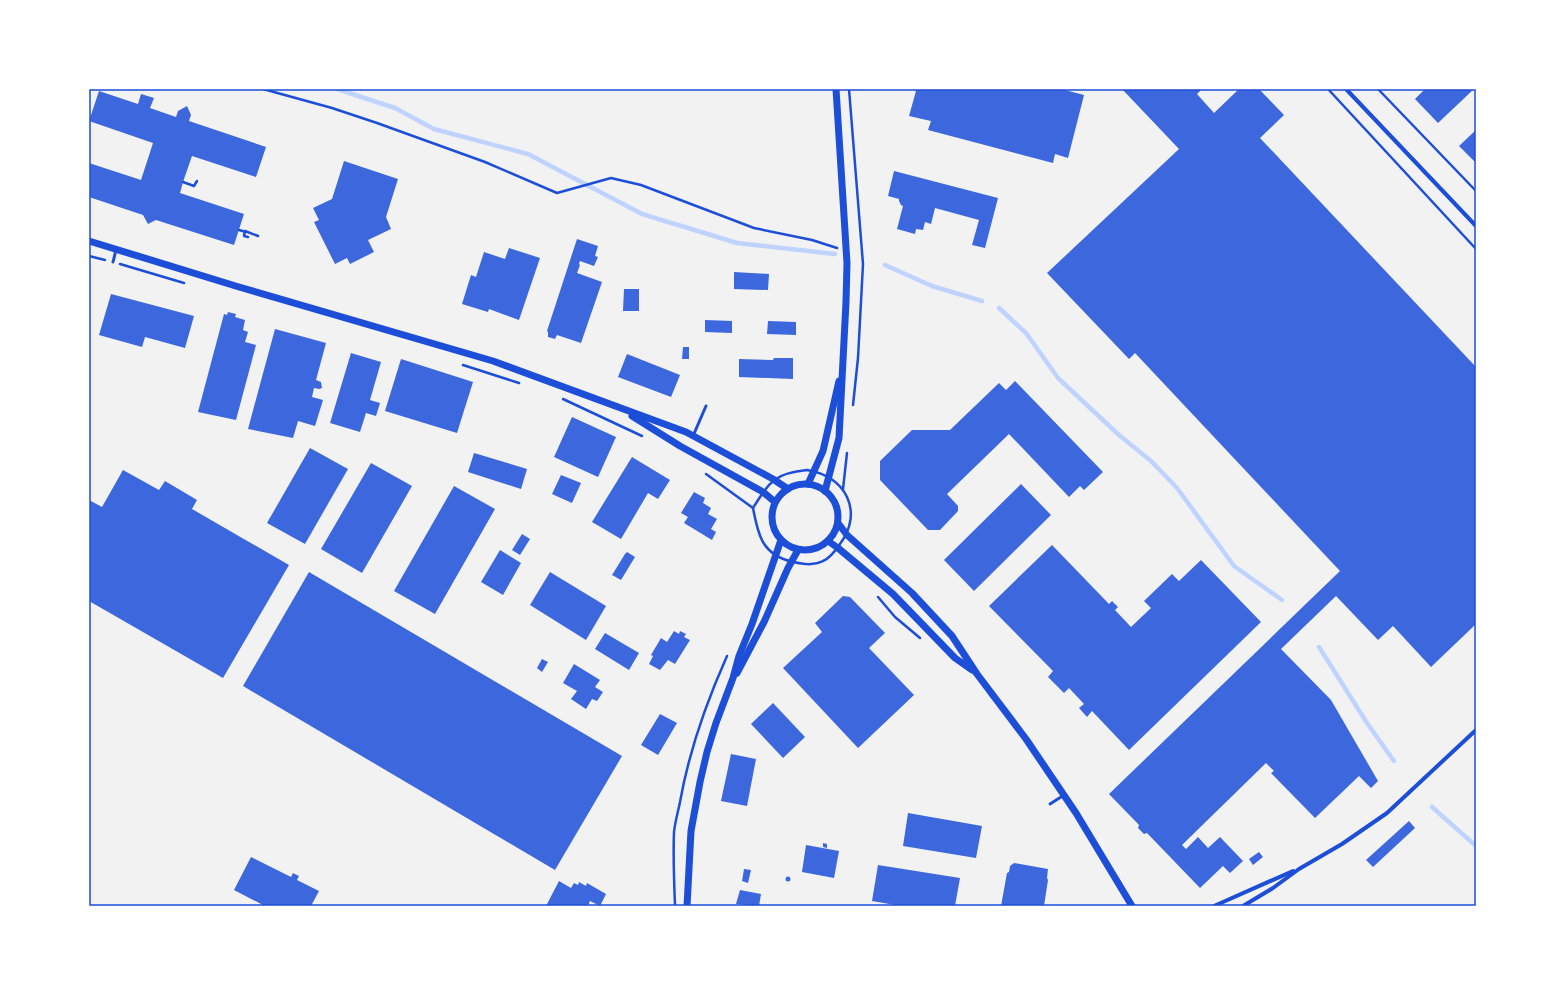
<svg xmlns="http://www.w3.org/2000/svg" width="1565" height="995" font-family="'Asap Condensed',sans-serif">
<style>
.lines{fill:none;stroke-linecap:round;stroke-linejoin:round}
.stream{stroke:#bfd3fe;stroke-width:4.5}
.building{fill:#3d67dc}
.path{stroke:#1d4ed8;stroke-width:2.5}
.service{stroke:#1d4ed8;stroke-width:3}
.minor{stroke:#1d4ed8;stroke-width:4}
.tertiary{stroke:#1d4ed8;stroke-width:7}
.neatline{fill:none;stroke:#1d4ed8;stroke-width:1.5}
</style>
<rect width="100%" height="100%" fill="#f2f2f2"/>
<g class="lines">
<g class="stream">
<path d="M337,89L395,108L434,129L528,154L642,214L737,243L835,254"/>
<path d="M885,265L932,286L982,301"/>
<path d="M999,308L1026,333L1058,378L1119,435L1151,461L1177,488L1234,566L1282,600"/>
<path d="M1319,647L1367,723L1394,761"/>
<path d="M1432,807L1476,846"/>
</g>
</g>
<g class="building">
<path d="M911,89H1061L1084,95L1068,158L1055,154L1053,163L928,130L931,121L909,116L916,91Z"/>
<path d="M1122,89H1202L1197,94L1214,113L1239,89H1259L1284,115L1260,138L1476,367V624L1431,667L1393,626L1378,640L1336,596L1281,649L1331,700L1378,781L1371,788L1359,776L1315,818L1271,773L1274,771L1266,763L1182,845L1186,849L1198,837L1208,848L1220,837L1243,861L1230,873L1223,866L1200,888L1147,833L1144,834L1138,828L1139,825L1109,794L1340,571L1135,353L1129,359L1047,273L1179,149Z"/>
<path d="M1425,89H1474L1438,123L1415,99Z"/>
<path d="M99,91L138,104L141,94L154,98L150,108L176,117L178,111L187,106L191,115L189,121L266,147L256,177L192,156L183,182L180,193L244,214L234,245L156,220L148,224L143,215L89,197V163L141,180L153,143L89,121Z"/>
<path d="M1476,130V163L1459,146Z"/>
<path d="M344,161L398,179L386,217L391,229L368,240L374,252L350,264L347,258L335,264L314,222L319,220L313,208L332,199Z"/>
<path d="M894,171L998,198L985,248L972,245L979,220L935,208L931,224L925,222L923,230L916,229L915,234L897,229L903,206L901,205L899,201V199L888,196Z"/>
<path d="M577,239L598,246L595,256L598,257L594,266L580,261L579,264L580,265L577,273L602,282L581,343L557,335L555,339L548,337V332L547,331Z"/>
<path d="M509,248L540,258L519,320L489,309L488,312L462,304L471,275L476,277L484,252L505,259Z"/>
<path d="M734,272L769,274L768,290L734,289Z"/>
<path d="M624,289H639V311H623Z"/>
<path d="M111,294L194,316L185,348L145,337L142,347L99,335Z"/>
<path d="M228,312L236,314L235,317L245,320L243,330L248,332L245,342L256,345L236,420L198,412L224,314L227,315Z"/>
<path d="M705,320L732,321V333L705,332Z"/>
<path d="M768,321L796,322V335L767,334Z"/>
<path d="M275,329L326,343L316,380L321,382L322,388L319,389L314,388L312,397L323,400L315,426L298,421L293,438L248,429Z"/>
<path d="M683,347H689V359H682Z"/>
<path d="M351,353L381,362L370,400L380,403L376,416L366,413L360,432L330,423Z"/>
<path d="M627,354L680,375L671,397L618,377Z"/>
<path d="M774,358H793V379L739,377V359L773,360Z"/>
<path d="M401,359L473,382L457,433L385,411Z"/>
<path d="M1015,381L1103,472L1084,490L1080,486L1069,497L1009,434L947,494L958,506V511L940,530H928L880,480V461L912,430H950L999,383L1006,390Z"/>
<path d="M572,417L616,437L598,477L554,457Z"/>
<path d="M310,448L348,469L305,544L267,523Z"/>
<path d="M474,453L527,469L521,489L468,472Z"/>
<path d="M632,457L670,480L658,499L648,493L621,539L592,522Z"/>
<path d="M371,463L412,486L362,573L321,549Z"/>
<path d="M123,470L159,490L165,481L197,500L192,509L289,565L223,678L89,601V500L102,507Z"/>
<path d="M561,475L581,483L572,503L552,494Z"/>
<path d="M1021,484L1051,515L974,591L944,560Z"/>
<path d="M454,486L495,509L435,614L394,591Z"/>
<path d="M694,492L705,498L703,503L711,508L708,514L717,519L711,529L716,532L712,540L684,523L688,517L681,513Z"/>
<path d="M522,534L530,539L520,555L512,550Z"/>
<path d="M1052,545L1109,604L1112,601L1118,607L1115,610L1131,627L1151,608L1144,601L1172,574L1179,581L1201,560L1261,622L1129,750L1092,711L1087,717L1079,708L1084,704L1069,688L1064,693L1048,677L1053,671L989,606Z"/>
<path d="M500,550L521,563L503,595L481,582Z"/>
<path d="M627,552L635,557L621,580L612,575L625,554Z"/>
<path d="M309,572L622,756L555,870L243,686Z"/>
<path d="M550,572L606,606L586,640L530,605Z"/>
<path d="M843,596L850,597L885,633L869,648L914,695L858,748L783,668L822,632L815,623Z"/>
<path d="M674,631L679,634L680,631L686,634L684,637L690,640L675,664L668,660L660,670L649,664L653,656L651,655L661,638L667,642Z"/>
<path d="M605,633L639,653L629,670L595,649Z"/>
<path d="M542,659L548,662L542,672L537,668Z"/>
<path d="M574,664L600,680L595,687L603,692L597,701L592,699L586,709L571,699L577,691L563,683Z"/>
<path d="M773,703L805,737L783,758L751,724Z"/>
<path d="M660,714L677,723L658,755L641,745Z"/>
<path d="M731,754L756,759L747,806L721,801Z"/>
<path d="M908,813L982,826L976,858L903,846Z"/>
<path d="M1409,821L1415,828L1373,867L1366,860Z"/>
<path d="M823,843L827,844V848L823,847Z"/>
<path d="M806,845L839,851L834,878L802,872Z"/>
<path d="M1259,852L1263,857L1253,865L1249,859Z"/>
<path d="M251,857L291,877L293,873L299,876L297,880L319,891L311,906H262L263,905L234,890Z"/>
<path d="M1014,863L1048,869L1047,878L1048,880L1044,906H1001L1007,873L1009,872L1010,866Z"/>
<path d="M878,865L960,878L955,906H901L872,901Z"/>
<path d="M744,869L751,870L748,883L742,881Z"/>
<circle cx="788" cy="879" r="2.5"/>
<path d="M559,881L571,888L574,883L578,885L579,882L586,886L587,883L606,894L600,906L590,901L588,906H546Z"/>
<path d="M740,890L761,894L759,906L736,904Z"/>
</g>
<g class="lines">
<g class="path">
<path d="M263,89L332,108L377,123L485,162L557,193L611,178L641,185L754,228L812,240L837,248"/>
<path d="M849,89L863,264L858,358L853,405"/>
<path d="M1328,89L1476,249"/>
<path d="M1378,89L1476,191"/>
<path d="M183,182L194,186L197,181"/>
<path d="M239,230L246,232"/>
<path d="M248,237L244,236L245,231L258,236"/>
<path d="M89,256L105,260"/>
<path d="M120,264L184,283"/>
<path d="M463,365L519,383"/>
<path d="M563,399L642,436"/>
<path d="M807,470C846,476 864,512 840,544C836,550 830,558 823,561C813,566 803,564 793,562C762,555 758,535 753,508C770,481 775,473 807,470Z"/>
<path d="M706,474L753,508"/>
<path d="M843,489L847,453"/>
<path d="M878,597L895,617L920,638"/>
<path d="M675,905C674,881 673,856 674,832C675,822 678,812 680,802C689,751 706,703 727,656"/>
</g>
<g class="service">
<path d="M113,262L116,250"/>
<path d="M693,436L706,406"/>
<path d="M1050,804L1064,795"/>
</g>
<g class="minor">
<path d="M1346,89L1476,226"/>
<path d="M1214,906L1293,871"/>
<path d="M1243,906L1273,888L1299,869L1342,844L1387,813L1476,730"/>
</g>
<g class="tertiary">
<path d="M89,241L239,287L493,361L686,432L773,479L788,489"/>
<path d="M632,416L680,446L763,492L775,502"/>
<circle cx="805" cy="517" r="33"/>
<path d="M808,484L823,451L839,381"/>
<path d="M825,491L839,438L846,302L847,263L836,89"/>
<path d="M838,523L847,535L912,593L952,636L977,674L1026,739L1076,813L1132,906"/>
<path d="M828,541L838,548L893,594L955,658L972,670"/>
<path d="M737,673L764,622L788,568L798,550"/>
<path d="M687,906L691,831L700,782L707,752L716,723L733,678L739,656L752,624L781,540"/>
</g>
</g>
<rect width="1565" height="995" fill="none" stroke="#ffffff" stroke-width="180"/>
<rect x="90" y="90" width="1385" height="815" class="neatline"/>
</svg>
